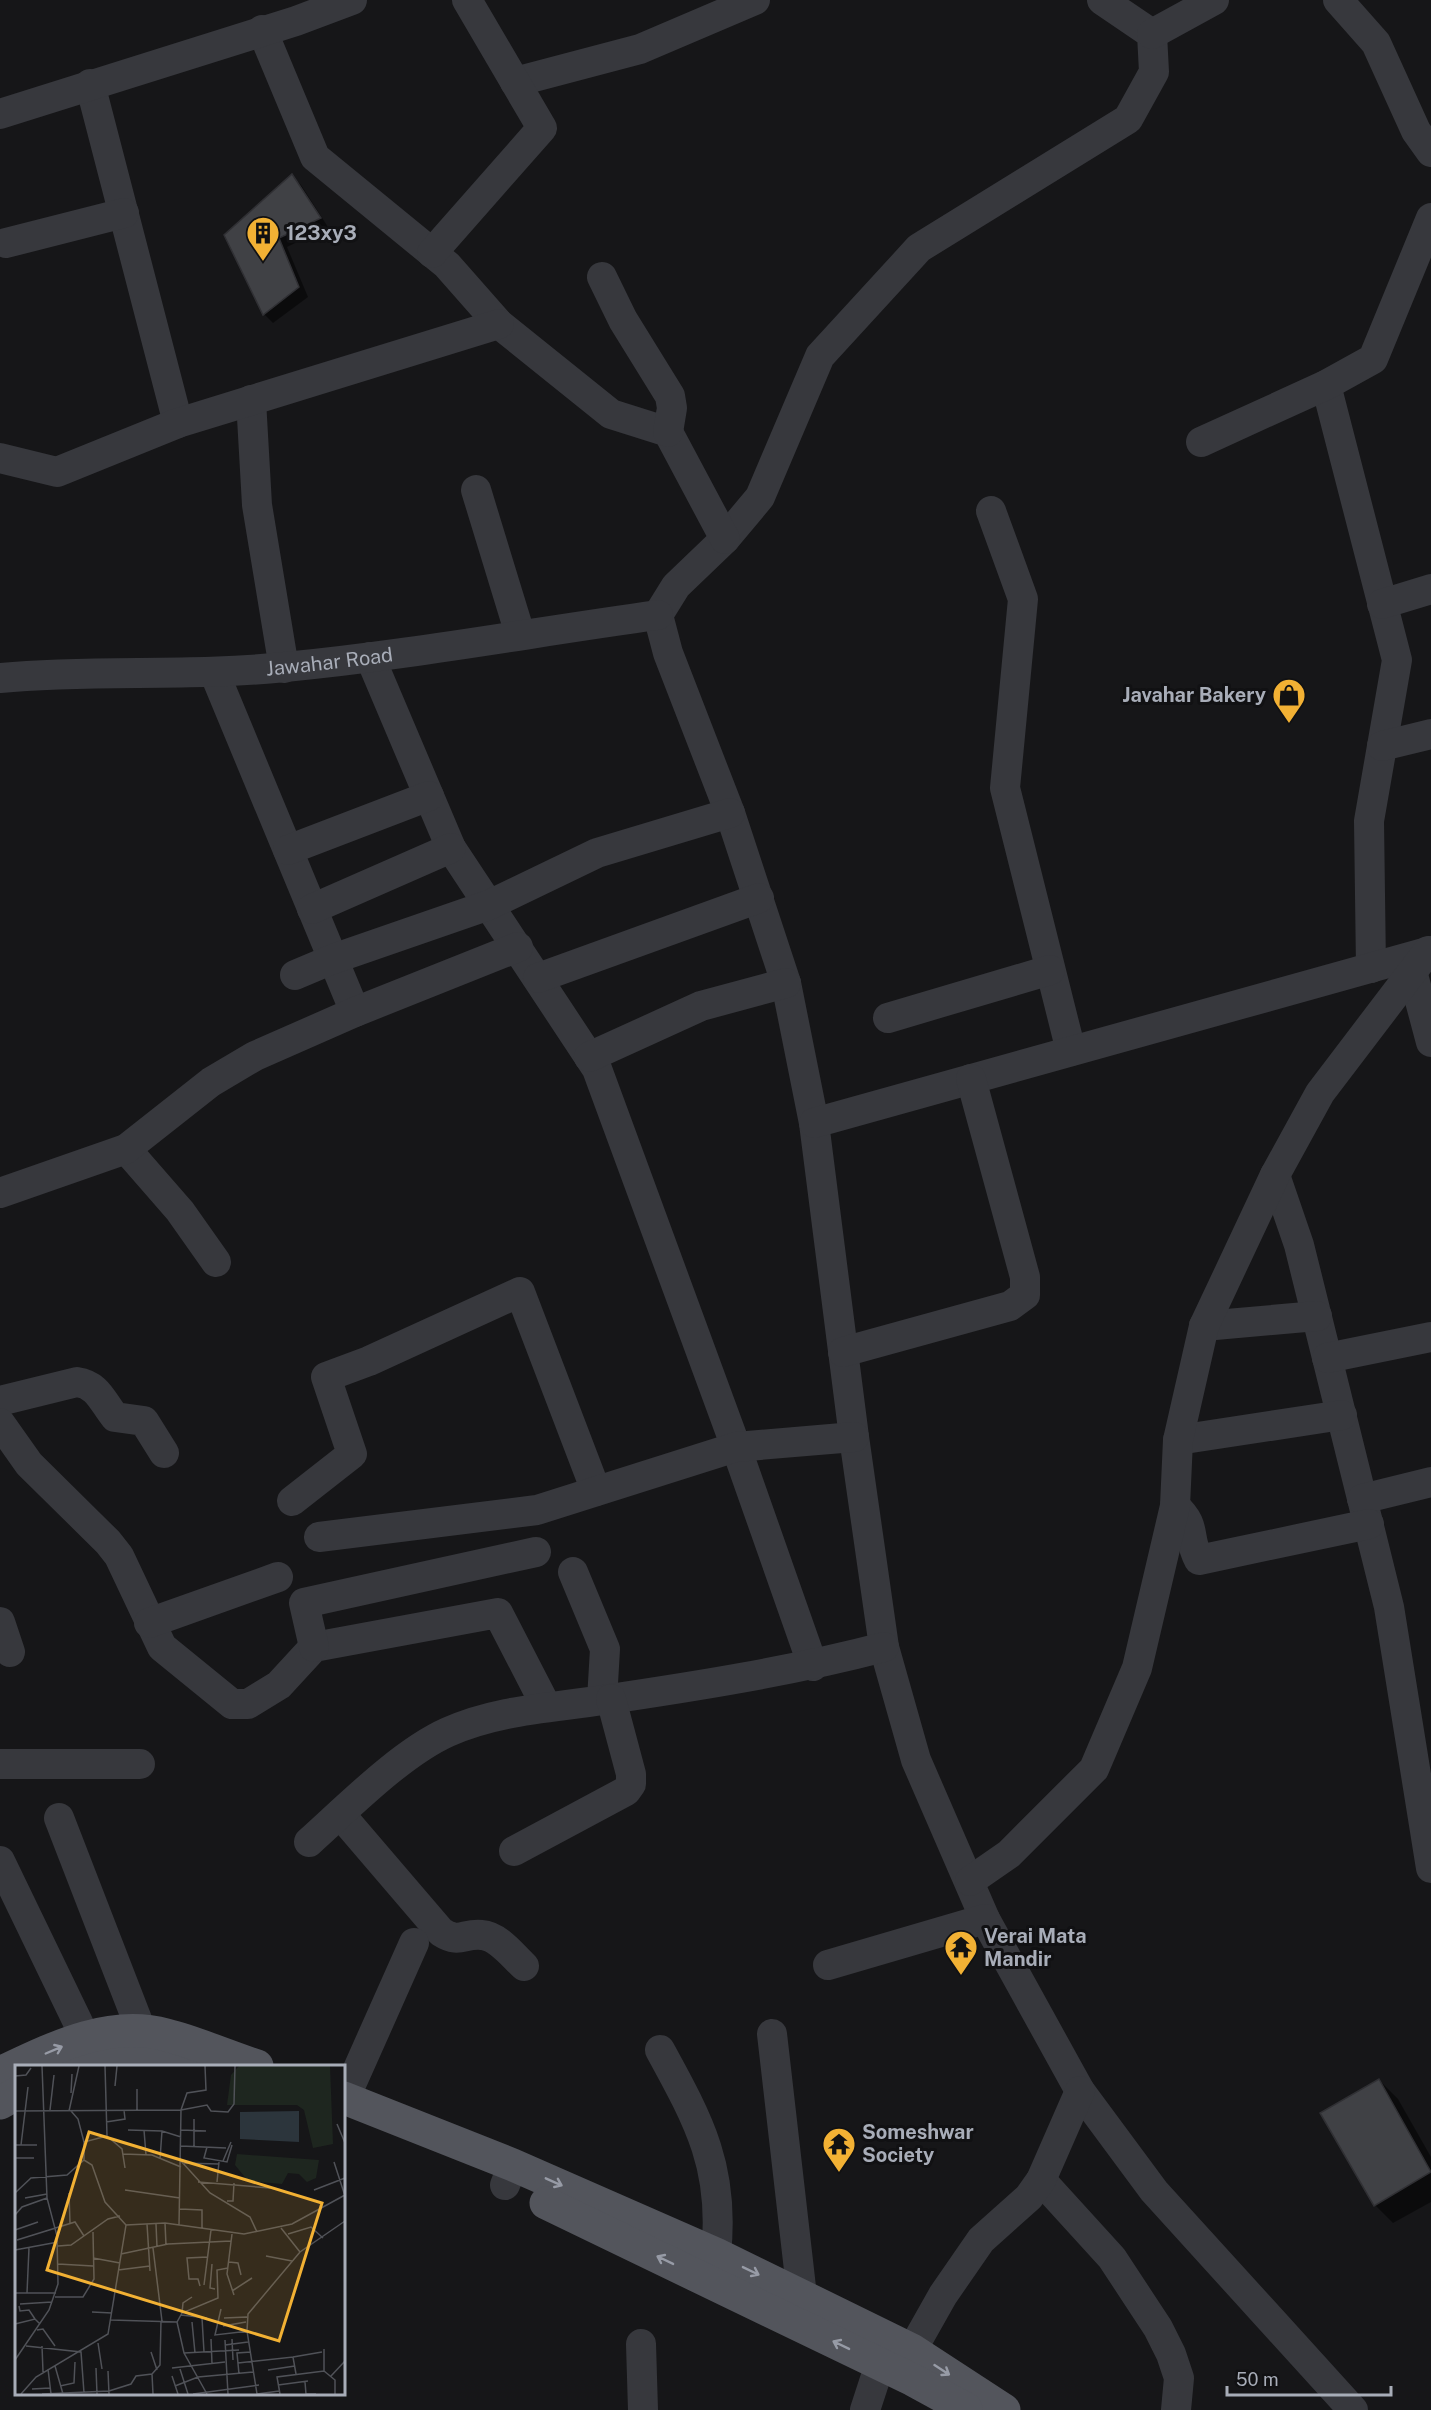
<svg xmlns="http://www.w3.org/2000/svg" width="1431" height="2410" font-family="'Public Sans',sans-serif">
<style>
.shadow{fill:#0007}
.building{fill:#404145;stroke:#303034;stroke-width:1.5}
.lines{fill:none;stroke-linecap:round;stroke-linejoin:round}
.minor{stroke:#37383d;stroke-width:30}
.major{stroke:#53555c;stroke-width:33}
.oneway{stroke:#979ba6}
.labels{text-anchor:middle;stroke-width:6;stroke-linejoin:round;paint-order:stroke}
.poi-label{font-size:20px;font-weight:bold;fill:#a8adb8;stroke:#111113;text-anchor:start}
.street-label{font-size:20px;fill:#a8adb8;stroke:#111113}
.inset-road{fill:none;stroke:#505258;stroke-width:1.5}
.view{fill:#f2b134;fill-opacity:0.15;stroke:#f2b134;stroke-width:3}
.inset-edge{fill:none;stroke:#a8adb8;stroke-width:3}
</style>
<rect width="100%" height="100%" fill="#161618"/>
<g class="shadow">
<path d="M292,176L301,185L328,227L287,247L308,297L273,323L265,315L225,235Z"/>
<path d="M1379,2080L1398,2099L1431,2157V2202L1393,2223L1375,2205Z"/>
</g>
<g class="building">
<path d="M292,174L321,218L279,238L299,287L263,315L224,235Z"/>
<path d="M1379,2079L1431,2172L1374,2206L1320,2113Z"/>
</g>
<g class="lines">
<g class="minor">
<path d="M1102,0L1152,34L1154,72L1128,119L919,248L820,356L760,497L725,539L676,586L658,615L668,653L730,813L786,983L814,1123L854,1437L884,1647L916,1760L985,1919L1080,2091L1154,2191L1353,2410"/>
<path d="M1338,0L1376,43L1416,131L1431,152"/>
<path d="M262,30L315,157L447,265L499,324L611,414L668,432L725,539"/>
<path d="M1152,34L1214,0"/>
<path d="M515,82L640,49L755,0"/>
<path d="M90,84L178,423"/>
<path d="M0,114L296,21L352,0"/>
<path d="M6,243L124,213"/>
<path d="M432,253L542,128L467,0"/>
<path d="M602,277L623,320L670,396L672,408L668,432"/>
<path d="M1326,385L1397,660L1369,821L1371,968"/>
<path d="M251,400L257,505L284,668"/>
<path d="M1201,442L1326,385L1373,359L1431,218"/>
<path d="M0,458L57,472L178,423L499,324"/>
<path d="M476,490L520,634"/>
<path d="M991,511L1023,599L1005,788L1071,1051"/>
<path d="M1382,604L1431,589"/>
<path d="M370,657L451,848L597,1069L736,1447L813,1666"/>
<path d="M214,672L355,1012"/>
<path id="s1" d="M0,678C95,669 190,677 285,667C410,655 534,632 658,615"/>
<path d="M1382,746L1431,734"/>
<path d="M288,850L429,796"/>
<path d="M312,909L451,848"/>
<path d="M1412,971L1431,1042"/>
<path d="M295,975L333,959L489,905L597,853L730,813"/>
<path d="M538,978L759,898"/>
<path d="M888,1018L1050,970"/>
<path d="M589,1057L701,1006L786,983"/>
<path d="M814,1123L1431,951"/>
<path d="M126,1149L180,1211L216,1262"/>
<path d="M1275,1175L1299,1245L1389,1607L1431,1868"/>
<path d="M0,1193L126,1149L211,1082L255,1056L355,1012L518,947"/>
<path d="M1204,1326L1317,1316"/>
<path d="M843,1352L1010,1306L1025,1295V1277L971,1079"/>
<path d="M1327,1358L1431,1337"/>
<path d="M0,1401L77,1382C98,1385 102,1401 115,1417L144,1421L164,1453"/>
<path d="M0,1423L29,1464L108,1542L119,1556L162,1647L232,1704H248L279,1685L314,1647L498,1613L546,1706"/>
<path d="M1178,1440L1342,1415"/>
<path d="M1362,1499L1431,1482"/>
<path d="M292,1501L352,1454L326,1377L369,1361L520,1292L596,1491"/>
<path d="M1175,1506C1198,1527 1186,1536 1199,1560L1369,1524"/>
<path d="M319,1537L537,1510L736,1447L854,1437"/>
<path d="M573,1572L605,1649L602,1700"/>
<path d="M0,1622L10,1652"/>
<path d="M149,1623L278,1577"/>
<path d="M314,1647L304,1603L536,1552"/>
<path d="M0,1764H140"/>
<path d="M340,1814L441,1932C460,1944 463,1933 482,1935C498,1936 513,1956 524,1966"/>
<path d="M59,1818L141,2030"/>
<path d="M309,1842C348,1807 401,1753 448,1732C497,1710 550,1708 603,1700C698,1686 792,1671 884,1647"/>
<path d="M514,1851L626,1791L631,1784V1774L611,1699"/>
<path d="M0,1861L85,2037"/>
<path d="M970,1881L1009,1854L1094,1769L1137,1668L1175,1506L1178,1440L1204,1326L1275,1175L1320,1093L1428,951"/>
<path d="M828,1965L985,1919"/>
<path d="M772,2034L802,2296"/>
<path d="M660,2050C700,2123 725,2169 716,2254"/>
<path d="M345,2098L414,1943"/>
<path d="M1041,2180L1112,2258L1158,2328L1171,2354L1179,2378L1176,2410"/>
<path d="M505,2185L513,2165"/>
<path d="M641,2344L643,2410"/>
<path d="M912,2350L943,2295L981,2240L1029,2197L1041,2180L1080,2091"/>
<path d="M865,2410L880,2364"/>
</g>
<g class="major">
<path d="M71,2066C112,2054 149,2053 191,2066"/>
<path d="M0,2073C51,2049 109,2019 166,2035C197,2043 227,2056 257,2066"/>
<path d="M344,2098L513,2165L716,2254L912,2350L1004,2410"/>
<path d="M0,2103L16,2094"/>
<path d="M546,2203L913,2380L966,2409"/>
</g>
</g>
<defs><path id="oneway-shaft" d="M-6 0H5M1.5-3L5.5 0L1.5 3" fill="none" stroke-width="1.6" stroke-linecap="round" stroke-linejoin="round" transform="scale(1.5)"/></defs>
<g class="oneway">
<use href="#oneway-shaft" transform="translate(54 2050) rotate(-23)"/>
<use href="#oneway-shaft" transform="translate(554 2182) rotate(24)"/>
<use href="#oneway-shaft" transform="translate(665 2260) rotate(-154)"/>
<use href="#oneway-shaft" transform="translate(751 2271) rotate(26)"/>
<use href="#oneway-shaft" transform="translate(841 2345) rotate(-154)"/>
<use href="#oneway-shaft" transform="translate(942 2370) rotate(33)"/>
</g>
<defs>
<symbol id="building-pin" viewBox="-11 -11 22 30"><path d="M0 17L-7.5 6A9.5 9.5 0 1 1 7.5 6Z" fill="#f2b134" stroke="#111113"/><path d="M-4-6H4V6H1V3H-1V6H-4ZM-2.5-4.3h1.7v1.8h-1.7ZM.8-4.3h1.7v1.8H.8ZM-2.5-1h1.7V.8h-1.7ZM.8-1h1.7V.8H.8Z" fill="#111"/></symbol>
<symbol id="shop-pin" viewBox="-11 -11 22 30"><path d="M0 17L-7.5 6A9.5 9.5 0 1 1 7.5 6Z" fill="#f2b134" stroke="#111113"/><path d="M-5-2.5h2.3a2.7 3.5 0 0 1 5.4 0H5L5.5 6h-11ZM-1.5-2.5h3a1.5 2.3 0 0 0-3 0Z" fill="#111"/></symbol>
<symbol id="temple-pin" viewBox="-11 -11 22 30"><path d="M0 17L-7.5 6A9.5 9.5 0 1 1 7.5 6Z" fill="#f2b134" stroke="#111113"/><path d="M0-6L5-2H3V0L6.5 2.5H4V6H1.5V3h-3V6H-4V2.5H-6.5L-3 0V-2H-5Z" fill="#111"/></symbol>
</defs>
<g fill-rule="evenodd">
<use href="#building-pin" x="244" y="214" width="38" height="52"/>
<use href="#shop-pin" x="1270" y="676" width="38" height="52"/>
<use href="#temple-pin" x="942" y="1928" width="38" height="52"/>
<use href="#temple-pin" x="820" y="2125" width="38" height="52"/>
</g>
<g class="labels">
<g class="poi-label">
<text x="286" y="240">123xy3</text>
<text x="1266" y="702" text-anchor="end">Javahar Bakery</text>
<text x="984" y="1943">Verai Mata<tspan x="984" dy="23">Mandir</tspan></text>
<text x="862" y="2139">Someshwar<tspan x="862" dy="23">Society</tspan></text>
</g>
<g class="street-label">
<text dy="7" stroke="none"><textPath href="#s1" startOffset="330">Jawahar Road</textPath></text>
</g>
</g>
<g transform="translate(15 2065)">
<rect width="330" height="330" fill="#161618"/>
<path d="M224,1H315L318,79L298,83L289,45L282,40H212L216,10ZM222,89L304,95L301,113L292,117L284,109L273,108L267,119L233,116L220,100Z" fill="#1e261f"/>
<path d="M284,46V77L225,74V47Z" fill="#2c353c"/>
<path class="inset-road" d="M0,11L11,10L16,3M100,21L102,1M122,24V45M56,28L57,9M35,45L39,10M0,46L166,45L192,40L196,46L213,47L219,39L220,1M54,46L64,1M56,46L63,54L69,77M91,57L110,54L109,45M322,59L330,78M113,65L147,66L166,72M129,65L131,90M166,65L191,66M92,71L107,84L110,103M0,80H22M6,80L13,22M166,81L211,83M179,82V54M192,82L189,93L212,97L217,80M108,89L137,90L166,102M0,93H19M145,94L147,66M69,95V77L92,71L90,1M166,96L195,128L235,152L242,167M208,96L216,77M319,97L330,131M167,98L204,99M183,117L255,123M202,117L204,97M110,125L165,133M299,125L330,113M0,128L16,113L52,110L69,95L77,100L90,137L111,160L150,158L229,169L277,159L330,130M54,128L55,158M10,133L32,129M212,136H218L219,118M165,144L187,145V164M0,150L7,142L32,133M150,158L151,180M132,159L135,206M141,159L142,182M164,160L166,45L172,28L191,25L190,1M266,163L285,187M0,165L23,157M217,169L212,209L219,230M273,169L296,162L308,173M2,175L60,157L69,171M43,181L56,180L93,154L105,151M138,183L147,256M0,185L43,177M106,189L153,179L216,176M251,191L277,196M78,193L105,198M214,197L223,198L226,210M43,199L78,201M197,199L195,223L200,224M103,205L135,201M189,220L196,165M185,221L183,214H174L172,193L193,192M217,226L237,213M0,228H41M12,228L14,183M40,232H68L79,214L78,167M5,239L37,237M4,241L5,246L14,245L20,254M206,244L200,270L234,266M77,247L97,248M167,248L168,238L177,232M166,250L192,253M187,253L189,287M209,253L232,252M96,255L162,257L167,248L203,233L202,205L213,203M162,257L169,288L192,329M177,257L180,288M0,259L20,254L25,259M208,261L231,257M22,265L28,264L40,281M196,274L197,299M217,274L218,295M210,275L213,329M83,278L87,304M210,280L233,277M11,281L66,287L69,328M27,281L28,307M309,284V306M136,287L142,305M169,288L224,285M278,292L307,287M0,295L34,245L43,219L42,171L32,133L27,1M223,298L278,292L281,309M40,301L48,329M81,303L82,329M157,303L210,297M33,304L36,329M165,304L173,329M253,305L280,301M93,306L94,329M137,309L138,329M224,309L222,288L236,287M157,311L163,329M316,311L330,296M290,317L291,329H301M263,320L293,316M45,321L59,318L60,297M160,321L183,312L238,307M17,324L35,323M6,329L21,312L93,269L111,160M27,329L94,326L116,319L121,311L137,309L145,300L146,256M178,329L244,320M242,329L264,326M242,329L232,266L233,249L285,187L330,156M265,329L262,312L309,306L320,315V329"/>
<path class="view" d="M74,67L307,138L264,276L32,205Z"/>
<rect width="330" height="330" class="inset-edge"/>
</g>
<path d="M1227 2386v9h164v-9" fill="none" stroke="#a8adb8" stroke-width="3"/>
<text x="1236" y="2386" font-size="18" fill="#a8adb8" stroke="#111113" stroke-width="4.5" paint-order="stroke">50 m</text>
</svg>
